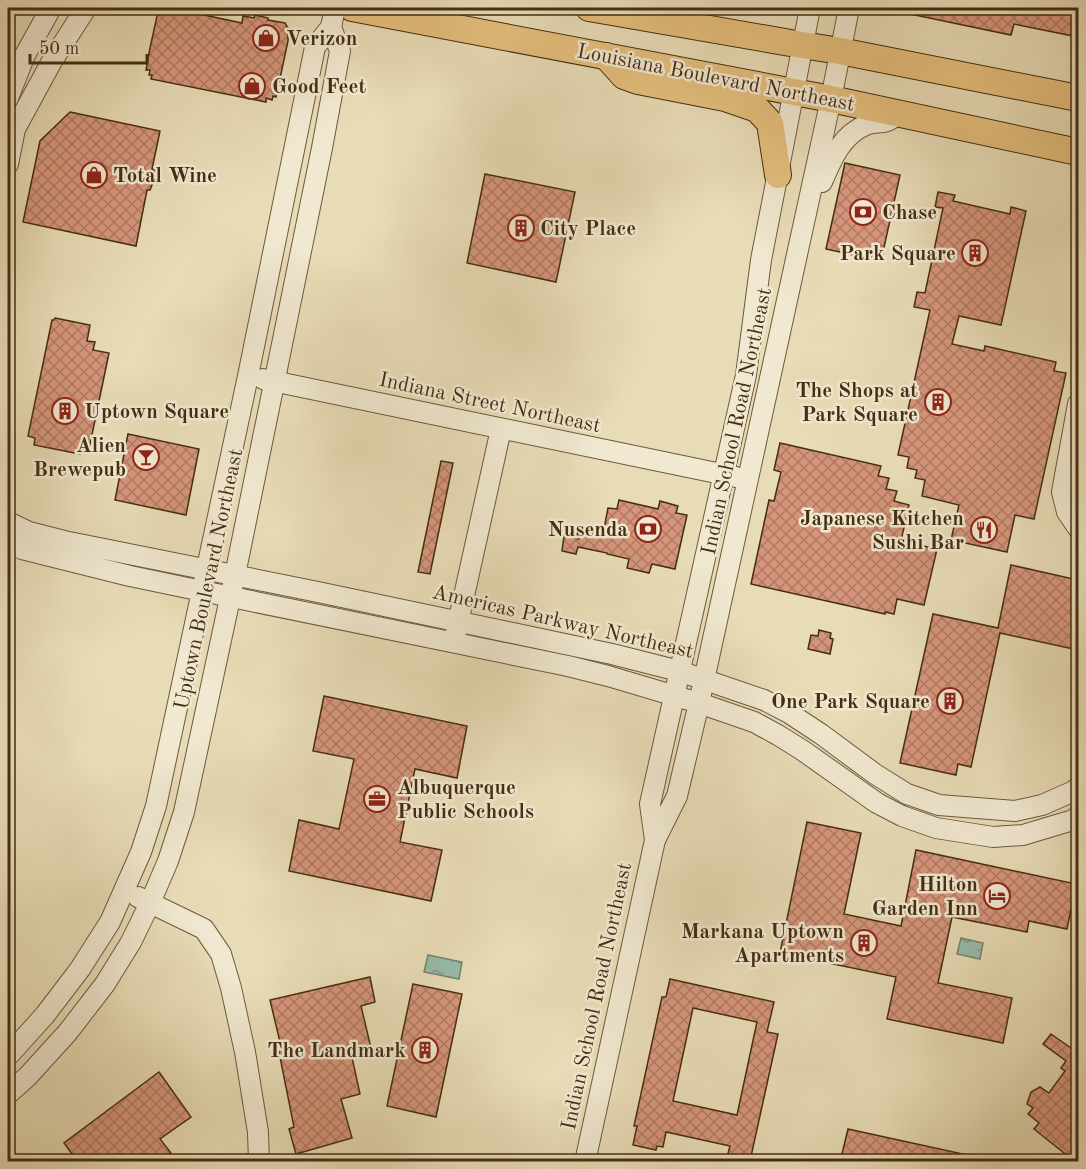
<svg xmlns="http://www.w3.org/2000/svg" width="1086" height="1169" font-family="'Old Standard TT',serif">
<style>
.water{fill:url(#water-ripples);stroke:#76836f;stroke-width:1.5}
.building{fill:url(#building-cross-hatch);stroke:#442d13;stroke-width:1.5;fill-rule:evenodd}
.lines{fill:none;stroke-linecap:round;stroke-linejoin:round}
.minor-casing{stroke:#6d593c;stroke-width:22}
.major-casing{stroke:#442d13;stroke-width:28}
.minor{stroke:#f0e8d0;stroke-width:20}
.major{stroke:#e4be7b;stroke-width:26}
.labels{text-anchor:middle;stroke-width:5;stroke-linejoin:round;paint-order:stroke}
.poi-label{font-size:21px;font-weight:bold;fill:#442d13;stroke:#f0e8d0;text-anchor:end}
.street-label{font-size:21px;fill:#442d13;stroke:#f0e8d0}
</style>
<defs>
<pattern id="water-ripples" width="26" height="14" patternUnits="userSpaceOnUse" patternTransform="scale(1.5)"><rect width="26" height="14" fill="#97bcad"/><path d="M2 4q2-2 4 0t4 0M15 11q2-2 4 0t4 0" fill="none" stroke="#7d998c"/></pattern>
<pattern id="building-cross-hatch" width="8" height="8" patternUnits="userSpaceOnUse" patternTransform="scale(1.5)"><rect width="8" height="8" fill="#d6957a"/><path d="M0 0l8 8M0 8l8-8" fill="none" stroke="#af7a63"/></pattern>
</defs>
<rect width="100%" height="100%" fill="#e8dcb6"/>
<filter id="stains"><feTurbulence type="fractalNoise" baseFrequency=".00333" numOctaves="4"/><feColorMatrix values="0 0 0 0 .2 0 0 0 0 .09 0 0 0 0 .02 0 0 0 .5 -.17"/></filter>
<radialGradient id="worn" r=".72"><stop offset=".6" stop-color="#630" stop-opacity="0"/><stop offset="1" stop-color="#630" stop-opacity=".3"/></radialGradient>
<g class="water">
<path d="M961,938L983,943L980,959L957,954Z"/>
<path d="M428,955L462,962L459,979L424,972Z"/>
</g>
<g class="building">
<path d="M164,8H171L242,23L243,16L254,18L255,15L268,18V20L285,23L288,28V41L276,97L273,96L272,100L266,98V102L151,79L152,75H149L150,70H146L150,48L157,16Z"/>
<path d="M905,8H1078V37L1014,24L1011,35L905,13Z"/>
<path d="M70,112L160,131L152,169L155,170L154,180L150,190H147L136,246L23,222L40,141Z"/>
<path d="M845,163L900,175L881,261L826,249Z"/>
<path d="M485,174L575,192L556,282L467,263Z"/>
<path d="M938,192L955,195L953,201L1010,214L1011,207L1026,211L1001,325L959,316L952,344L984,351L985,346L1056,362L1054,371L1066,373L1034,519L1015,515L1007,552L951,540L959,505L922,496L925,480L915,478L917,470L907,468L909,457L898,455L930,310L914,307L917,292L925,293L943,208L935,207Z"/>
<path d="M55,318L90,325L87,341L95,342L93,350L109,353L89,449L81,447L80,454L34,445L35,438L28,436L52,320H54Z"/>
<path d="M128,434L199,449L186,515L115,500Z"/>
<path d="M780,443L881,466L878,476L889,478L886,489L897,491L894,501L909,505L901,541L937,549L924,605L897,599L894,614L885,612V614L751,584L769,500L774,501L781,472L774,470Z"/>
<path d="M441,461L453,463L430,574L418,572Z"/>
<path d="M619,500L658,509L660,501L678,506L676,513L687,515L675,569L652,564L649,573L627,568L629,559L607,554V553L578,547L576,554L562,551L564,536L579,539L581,532L596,535L597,528L604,529L608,508L617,509Z"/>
<path d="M1011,565L1078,580V650L1000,633L971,767L958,764L956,775L900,763L933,614L998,628Z"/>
<path d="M819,630L831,633L830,638L833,639L830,654L808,649L811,635L818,636Z"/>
<path d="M324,696L467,726L457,778L415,769L400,842L442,850L431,901L289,871L299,820L339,829L354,759L313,751Z"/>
<path d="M807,822L861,833L844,914L901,926L916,850L1076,884L1067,929L1029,921L1027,932L952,917L938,983L1012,998L1003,1043L887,1019L896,977L780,953Z"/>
<path d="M370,977L375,1002L361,1006L371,1048L351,1053L360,1094L341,1099L352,1138L296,1154L289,1129L294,1127L277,1042H280L270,1000Z"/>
<path d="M670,979L774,1002L767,1032L778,1034L750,1161H726L730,1146L666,1132L663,1147L657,1146L656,1150L633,1145L637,1126H634L660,1006L662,997H666ZM693,1008L757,1022L737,1115L673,1101Z"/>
<path d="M413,984L462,994L436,1117L387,1106Z"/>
<path d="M1051,1034L1071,1048L1078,1038V1161H1074L1034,1129L1039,1123L1028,1114L1033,1108L1027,1104L1031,1092L1040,1087L1049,1093L1065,1071L1061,1068L1066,1061L1043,1044Z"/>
<path d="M159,1072L191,1117L160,1139L171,1153L160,1161H77L64,1143Z"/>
<path d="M848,1129L972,1156L971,1161H885L872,1159L871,1161H843V1159L841,1158Z"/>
</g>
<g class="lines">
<defs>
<g id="minor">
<path d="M8,98L25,55L51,8"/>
<path d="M8,164L15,129L52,61L86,8"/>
<path d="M822,182C832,158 842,134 868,124C874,122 881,123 887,121C891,120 895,116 899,113"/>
<path d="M263,379L736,477"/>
<path d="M1078,404L1062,492L1067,512L1078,528"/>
<path d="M8,522L29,532L64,541L318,592L612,654L679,671L764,700L789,713L821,734L875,774L907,794L939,805L1015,811L1042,805L1074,791L1078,787"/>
<path d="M8,542L22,549L130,576L202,591L568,666L608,676L699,703L754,722L778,735L802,750L877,803L902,816L936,828L993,837L1023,835L1073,820L1078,816"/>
<path d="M456,632L501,429"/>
<path d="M655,840L650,804L746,375L761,260L810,8"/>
<path d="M138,897L204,929L221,954L231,988L245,1052L258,1132L259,1162"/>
<path d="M8,1056L45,1015L80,969L110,922L141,852L156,806L248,376L315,47L331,27L335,8"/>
<path d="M8,1094L28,1076L68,1032L105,984L131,942L150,903L168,861L184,812L235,575L322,148L340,51L331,27"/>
<path d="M585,1162L655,840L677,796L699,703L831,99L849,8"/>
</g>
<g id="major">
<path d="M352,8L831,99L1078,152"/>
<path d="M589,8L802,45L840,51L1078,98"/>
<path d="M606,56L624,76L638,81L725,98L757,109L770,123L778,175"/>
</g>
</defs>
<use href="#minor" class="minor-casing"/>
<use href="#major" class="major-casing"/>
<use href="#minor" class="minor"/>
<use href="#major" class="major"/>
</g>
<defs>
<symbol id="shop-ring" viewBox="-11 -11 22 22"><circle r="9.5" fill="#f0e8d0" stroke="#8f2418" stroke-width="1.5"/><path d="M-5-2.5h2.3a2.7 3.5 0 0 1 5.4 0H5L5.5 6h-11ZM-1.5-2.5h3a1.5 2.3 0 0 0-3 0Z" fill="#8f2418"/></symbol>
<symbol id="bank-ring" viewBox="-11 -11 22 22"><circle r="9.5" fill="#f0e8d0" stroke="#8f2418" stroke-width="1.5"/><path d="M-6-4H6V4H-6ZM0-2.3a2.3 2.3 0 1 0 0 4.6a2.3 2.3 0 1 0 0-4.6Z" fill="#8f2418"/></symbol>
<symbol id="building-ring" viewBox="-11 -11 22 22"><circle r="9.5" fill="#f0e8d0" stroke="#8f2418" stroke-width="1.5"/><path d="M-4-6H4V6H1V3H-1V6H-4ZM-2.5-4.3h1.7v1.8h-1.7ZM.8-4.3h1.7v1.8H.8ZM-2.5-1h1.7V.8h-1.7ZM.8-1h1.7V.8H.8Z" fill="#8f2418"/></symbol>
<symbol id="bar-ring" viewBox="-11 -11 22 22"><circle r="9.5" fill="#f0e8d0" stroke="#8f2418" stroke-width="1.5"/><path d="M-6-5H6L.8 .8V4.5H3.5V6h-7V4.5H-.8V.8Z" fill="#8f2418"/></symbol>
<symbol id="restaurant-ring" viewBox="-11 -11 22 22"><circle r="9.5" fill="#f0e8d0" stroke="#8f2418" stroke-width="1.5"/><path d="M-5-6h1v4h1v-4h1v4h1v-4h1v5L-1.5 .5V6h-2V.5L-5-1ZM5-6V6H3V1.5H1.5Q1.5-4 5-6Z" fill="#8f2418"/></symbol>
<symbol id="office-ring" viewBox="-11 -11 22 22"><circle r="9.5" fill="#f0e8d0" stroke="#8f2418" stroke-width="1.5"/><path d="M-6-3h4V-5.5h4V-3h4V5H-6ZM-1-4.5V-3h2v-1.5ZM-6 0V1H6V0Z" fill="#8f2418"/></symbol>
<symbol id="hotel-ring" viewBox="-11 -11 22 22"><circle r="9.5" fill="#f0e8d0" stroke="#8f2418" stroke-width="1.5"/><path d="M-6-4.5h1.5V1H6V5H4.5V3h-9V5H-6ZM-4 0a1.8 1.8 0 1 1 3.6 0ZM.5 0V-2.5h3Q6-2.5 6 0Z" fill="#8f2418"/></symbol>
</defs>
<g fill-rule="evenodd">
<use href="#shop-ring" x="251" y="23" width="30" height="30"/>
<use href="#shop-ring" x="237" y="71" width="30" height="30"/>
<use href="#shop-ring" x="79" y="160" width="30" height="30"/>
<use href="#bank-ring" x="848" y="197" width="30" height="30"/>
<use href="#building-ring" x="506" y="213" width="30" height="30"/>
<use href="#building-ring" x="960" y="238" width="30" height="30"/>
<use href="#building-ring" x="923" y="387" width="30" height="30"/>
<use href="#building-ring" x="50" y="396" width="30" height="30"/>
<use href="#bar-ring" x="131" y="442" width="30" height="30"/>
<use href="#bank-ring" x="633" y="514" width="30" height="30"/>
<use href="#restaurant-ring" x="969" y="515" width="30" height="30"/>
<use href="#building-ring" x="935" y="686" width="30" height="30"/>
<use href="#office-ring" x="362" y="784" width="30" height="30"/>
<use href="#hotel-ring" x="982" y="881" width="30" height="30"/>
<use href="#building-ring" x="849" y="928" width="30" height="30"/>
<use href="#building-ring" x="410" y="1035" width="30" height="30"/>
</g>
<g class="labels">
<g class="poi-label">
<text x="286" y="45" text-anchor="start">Verizon</text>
<text x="272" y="93" text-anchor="start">Good Feet</text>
<text x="113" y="182" text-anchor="start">Total Wine</text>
<text x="882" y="219" text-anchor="start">Chase</text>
<text x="540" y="235" text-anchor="start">City Place</text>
<text x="956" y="260">Park Square</text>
<text x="918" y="397">The Shops at<tspan x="918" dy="24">Park Square</tspan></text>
<text x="84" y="418" text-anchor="start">Uptown Square</text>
<text x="126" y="452">Alien<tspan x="126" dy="24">Brewepub</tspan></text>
<text x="964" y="525">Japanese Kitchen<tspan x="964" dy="24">Sushi Bar</tspan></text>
<text x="628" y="536">Nusenda</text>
<text x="930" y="708">One Park Square</text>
<text x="397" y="794" text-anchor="start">Albuquerque<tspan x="397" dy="24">Public Schools</tspan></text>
<text x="978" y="891">Hilton<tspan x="978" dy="24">Garden Inn</tspan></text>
<text x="844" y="938">Markana Uptown<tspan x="844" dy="24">Apartments</tspan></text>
<text x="406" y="1057">The Landmark</text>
</g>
<g class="street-label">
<text transform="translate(716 77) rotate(11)" y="7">Louisiana Boulevard Northeast</text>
<text transform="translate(490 402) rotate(12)" y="7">Indiana Street Northeast</text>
<text transform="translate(736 421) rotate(-78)" y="7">Indian School Road Northeast</text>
<text transform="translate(208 579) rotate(-78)" y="7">Uptown Boulevard Northeast</text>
<text transform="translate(563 621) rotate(13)" y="7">Americas Parkway Northeast</text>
<text transform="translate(596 996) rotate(-78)" y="7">Indian School Road Northeast</text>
</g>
</g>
<rect width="1086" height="1169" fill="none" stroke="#e8dcb6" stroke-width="30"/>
<rect x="9" y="9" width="1068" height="1151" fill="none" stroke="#442d13" stroke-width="3"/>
<rect x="15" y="15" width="1056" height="1139" fill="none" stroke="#442d13" stroke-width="1.5"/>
<path d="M30 54v9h117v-9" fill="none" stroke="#442d13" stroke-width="3"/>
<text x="39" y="54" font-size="18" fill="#442d13" stroke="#f0e8d0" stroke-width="4.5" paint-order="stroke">50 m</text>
<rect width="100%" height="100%" filter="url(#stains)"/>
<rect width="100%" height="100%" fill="url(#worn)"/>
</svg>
